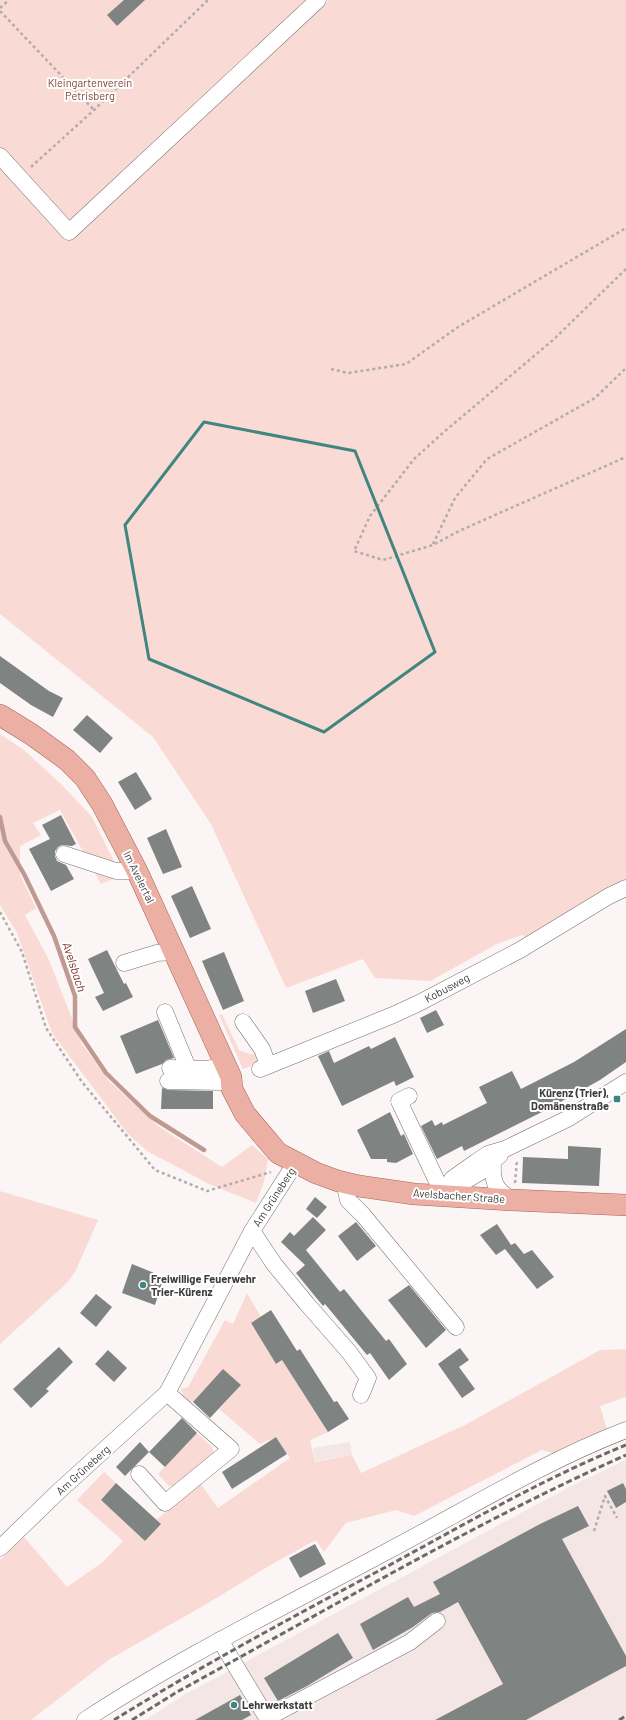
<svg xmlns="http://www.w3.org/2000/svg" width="626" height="1720" font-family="Barlow,sans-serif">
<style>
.built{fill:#f3e6e4}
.green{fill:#fadad4}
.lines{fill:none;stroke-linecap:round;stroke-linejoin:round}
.stream{stroke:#bf9a92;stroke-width:4.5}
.building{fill:#7f8483}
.minor-casing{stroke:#767271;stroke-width:17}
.major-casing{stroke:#a66458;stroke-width:22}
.path{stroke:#b1adac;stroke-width:2.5;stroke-dasharray:3 3;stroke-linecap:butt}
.minor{stroke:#fff;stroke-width:16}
.major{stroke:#ecafa4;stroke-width:21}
.rail{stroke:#6c6969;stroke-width:3;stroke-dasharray:6 3;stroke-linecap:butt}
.marked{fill:none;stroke:#3f8680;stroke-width:3;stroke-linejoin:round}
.poi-dot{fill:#3f8680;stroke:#fff;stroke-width:1.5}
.labels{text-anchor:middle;stroke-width:4;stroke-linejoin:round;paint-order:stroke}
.park-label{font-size:11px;fill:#834135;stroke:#fff}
.street-label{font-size:11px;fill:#3d3b3b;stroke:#fff}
.poi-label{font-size:11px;font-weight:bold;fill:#3d3b3b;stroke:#fff;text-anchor:start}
.water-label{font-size:12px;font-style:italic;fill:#753429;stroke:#fff}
</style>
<rect width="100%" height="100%" fill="#fbf6f5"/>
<g class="built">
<path d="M350,1442L352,1455L315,1461L313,1448Z"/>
<path d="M626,1460V1720H145L184,1695L573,1485Z"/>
</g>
<g class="green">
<path d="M0,0H315L69,234L0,155Z"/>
<path d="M329,0H626V881L603,890L526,937L522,935L497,944L430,981L375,978L363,959L286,988L211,824L153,737L0,614V161L68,239Z"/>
<path d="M0,734L24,750L62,785L92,817L121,876L101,884L60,810L33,823L41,835L20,846V875L36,908L25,915L49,960L82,1044L109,1081L158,1126L222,1167L252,1145L268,1159L264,1182L256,1203L209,1184L147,1151L128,1134L52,1033L17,933L0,905Z"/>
<path d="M222,1014L239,1050L250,1054L258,1053L262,1062L243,1069L219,1015Z"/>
<path d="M0,1191L98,1220L75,1272L68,1282L0,1344Z"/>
<path d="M247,1293L261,1317L251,1324L276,1364L282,1360L328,1432L310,1440L315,1462L352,1455L361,1473L465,1425L600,1350L626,1349V1397L600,1406L607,1430L555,1454L542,1450L414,1516L396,1510L346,1523L324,1552L316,1540L274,1563L203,1606L110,1659L31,1720H0V1560L24,1537L67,1587L103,1562L123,1541L77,1500L104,1472L116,1483L101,1500L145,1541L156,1520L200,1483L218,1508L290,1458L276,1437L260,1444L219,1409L241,1385L223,1370L193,1402H185L181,1389L188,1387L225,1320L233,1324Z"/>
<path d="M197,1433L211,1446L214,1452L211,1461L173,1487L169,1486L158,1474Z"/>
</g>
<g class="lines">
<path class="stream" d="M0,817L5,841L24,874L54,936L75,996V1027L106,1073L150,1116L204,1150"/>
</g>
<g class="building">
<path d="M124,0H145L117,26L107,15Z"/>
<path d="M0,656L49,691L63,698L53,717L31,705L0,683Z"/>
<path d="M87,715L113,738L100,753L73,730Z"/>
<path d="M136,772L152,799L135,810L118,782Z"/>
<path d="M61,815L76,844L72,846L62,845L58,847L55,851V856L57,861L66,865L74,879L51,891L29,849L50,839L42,825Z"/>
<path d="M166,829L182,867L163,874L147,838Z"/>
<path d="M192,886L211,929L190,938L171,896Z"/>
<path d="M107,950L124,984L126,983L133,997L103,1011L95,997L104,993L88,959Z"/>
<path d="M224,952L244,1001L223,1010L202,961Z"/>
<path d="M336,979L345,1001L313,1013L305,991Z"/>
<path d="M436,1010L444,1025L427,1033L420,1018Z"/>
<path d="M158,1020L174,1058L166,1060L162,1064L136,1074L120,1036Z"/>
<path d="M626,1029V1062L600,1080L544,1111L464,1151L462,1146L437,1159L421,1126L432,1120L435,1126L442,1122L443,1125L487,1103L479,1087L512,1071L521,1089L574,1062Z"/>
<path d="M395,1037L414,1077L396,1086L394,1081L342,1106L318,1056L329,1051L334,1063L369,1046L371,1049Z"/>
<path d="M162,1088L168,1090L213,1091V1109H161Z"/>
<path d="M390,1112L401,1136L404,1134L413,1154L396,1163L387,1162V1159H371L357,1130Z"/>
<path d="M568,1146L601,1148L599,1186L522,1183L523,1157L568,1159Z"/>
<path d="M315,1197L327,1207L317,1218L306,1209Z"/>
<path d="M313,1217L326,1230L306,1250L340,1292L344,1289L386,1341L389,1339L407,1364L389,1380L370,1353L367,1355L325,1304L323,1306L296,1273L305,1265L281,1242L290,1232L294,1236Z"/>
<path d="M356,1222L376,1246L357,1261L338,1236Z"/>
<path d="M497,1224L511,1245L515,1243L524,1254L532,1250L554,1277L537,1289L505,1249L496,1255L480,1235Z"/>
<path d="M132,1264L164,1277L155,1305L122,1293Z"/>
<path d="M409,1285L446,1330L426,1348L388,1300Z"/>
<path d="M96,1294L112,1307L96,1327L80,1313Z"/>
<path d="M271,1310L297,1351L300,1349L334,1402L337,1401L349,1419L328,1432L282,1360L276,1364L251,1323Z"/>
<path d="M59,1347L73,1362L46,1389L49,1391L31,1408L13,1389Z"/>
<path d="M460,1348L469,1360L459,1367L475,1389L462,1398L438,1364Z"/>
<path d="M108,1350L127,1368L114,1382L95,1364Z"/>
<path d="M223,1369L241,1385L210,1418L193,1402Z"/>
<path d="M182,1418L197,1433L165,1467L149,1452Z"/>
<path d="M276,1437L287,1454L232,1489L222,1472Z"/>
<path d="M140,1442L149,1452L125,1476L116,1467Z"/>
<path d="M116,1483L161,1524L145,1541L101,1500Z"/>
<path d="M623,1483L626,1489V1502L616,1508L607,1491Z"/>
<path d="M578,1506L589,1526L562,1539L626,1656V1666L526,1720H435L503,1684L458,1602L440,1612L432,1613L413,1627L373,1650L360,1624L408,1597L414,1607L440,1594L433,1582L540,1524Z"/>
<path d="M315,1544L326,1564L300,1578L289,1558Z"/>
<path d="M338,1633L353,1658L307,1686L278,1701L264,1678Z"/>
<path d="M240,1695L251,1715L242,1720H195Z"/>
</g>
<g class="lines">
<defs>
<g id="minor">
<path d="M0,156L69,232L318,0"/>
<path d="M64,854L116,871H137"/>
<path d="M124,963L157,953L173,952"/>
<path d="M165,1012L188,1068"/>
<path d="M243,1022L262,1049L268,1065"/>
<path d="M170,1068L206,1069L226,1066"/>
<path d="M260,1069L393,1015L419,1003L520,950L609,896L626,888"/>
<path d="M168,1081L222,1082L231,1077"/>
<path d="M409,1096L399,1101L443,1194"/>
<path d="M493,1161C492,1181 494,1189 512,1200"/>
<path d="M344,1182L348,1200L363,1215L456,1327"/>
<path d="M454,1188L482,1171L500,1155"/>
<path d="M443,1194L452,1179L476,1162L488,1154L505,1149L569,1118L626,1082"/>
<path d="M252,1231L274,1264L307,1304L349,1352L368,1378L361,1395"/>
<path d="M139,1474L165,1503L231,1449L167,1393"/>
<path d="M0,1548L59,1491L167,1393L252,1231L296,1162"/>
<path d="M220,1640L267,1718L410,1642L437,1621"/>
<path d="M85,1720C181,1657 284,1607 384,1553C464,1511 541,1463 626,1430"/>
</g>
<path id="major" d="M0,715L31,734L67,760L85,778L102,804L137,871L231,1077L232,1089L245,1114L278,1153L316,1173L338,1181L359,1186L414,1194L512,1200L626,1205"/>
</defs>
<use href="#minor" class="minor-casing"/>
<use href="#major" class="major-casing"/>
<g class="path">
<path d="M0,8L9,0"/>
<path d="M0,11L94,110"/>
<path d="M31,167L94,110L208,0"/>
<path d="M626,269L553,340L445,431L414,459L370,516L354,551L383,560L433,545L459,531L626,457"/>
<path d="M331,369L348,373L406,364L458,327L626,228"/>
<path d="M433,544L455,498L487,459L595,398L626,368"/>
<path d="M0,912L22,952L46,1028L82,1082L155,1170L207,1191L271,1172"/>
<path d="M515,1183L517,1160"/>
<path d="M594,1531L605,1496L617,1518"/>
</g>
<use href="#minor" class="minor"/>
<use href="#major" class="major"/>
<g class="rail">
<path d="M114,1720C206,1663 302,1612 397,1561C472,1520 547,1477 626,1445"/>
<path d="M132,1720L177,1692C325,1611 472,1524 626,1455"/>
<path d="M619,1720L626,1716"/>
</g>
</g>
<path class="marked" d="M204,422L355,451L435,652L324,732L149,659L125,525Z"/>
<g class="poi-dot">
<rect x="613" y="1095" width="8" height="8" rx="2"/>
<circle cx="143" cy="1285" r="4"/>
<circle cx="234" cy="1705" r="4"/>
</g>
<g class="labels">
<g class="park-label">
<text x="90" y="87">Kleingartenverein<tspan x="90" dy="13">Petrisberg</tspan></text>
</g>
<g class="street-label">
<text transform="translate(139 877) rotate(64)" y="4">Im Avelertal</text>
<text transform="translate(447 988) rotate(-28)" y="4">Kobusweg</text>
<text transform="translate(459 1196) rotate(4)" y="4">Avelsbacher Straße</text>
<text transform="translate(274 1197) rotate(-57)" y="4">Am Grüneberg</text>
<text transform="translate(83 1470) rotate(-42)" y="4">Am Grüneberg</text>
</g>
<g class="poi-label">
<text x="609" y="1097" text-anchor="end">Kürenz (Trier),<tspan x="609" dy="13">Domänenstraße</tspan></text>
<text x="151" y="1283">Freiwillige Feuerwehr<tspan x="151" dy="13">Trier-Kürenz</tspan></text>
<text x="242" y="1709">Lehrwerkstatt</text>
</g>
<g class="water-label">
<text transform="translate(74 967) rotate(72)" y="4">Avelsbach</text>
</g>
</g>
</svg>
